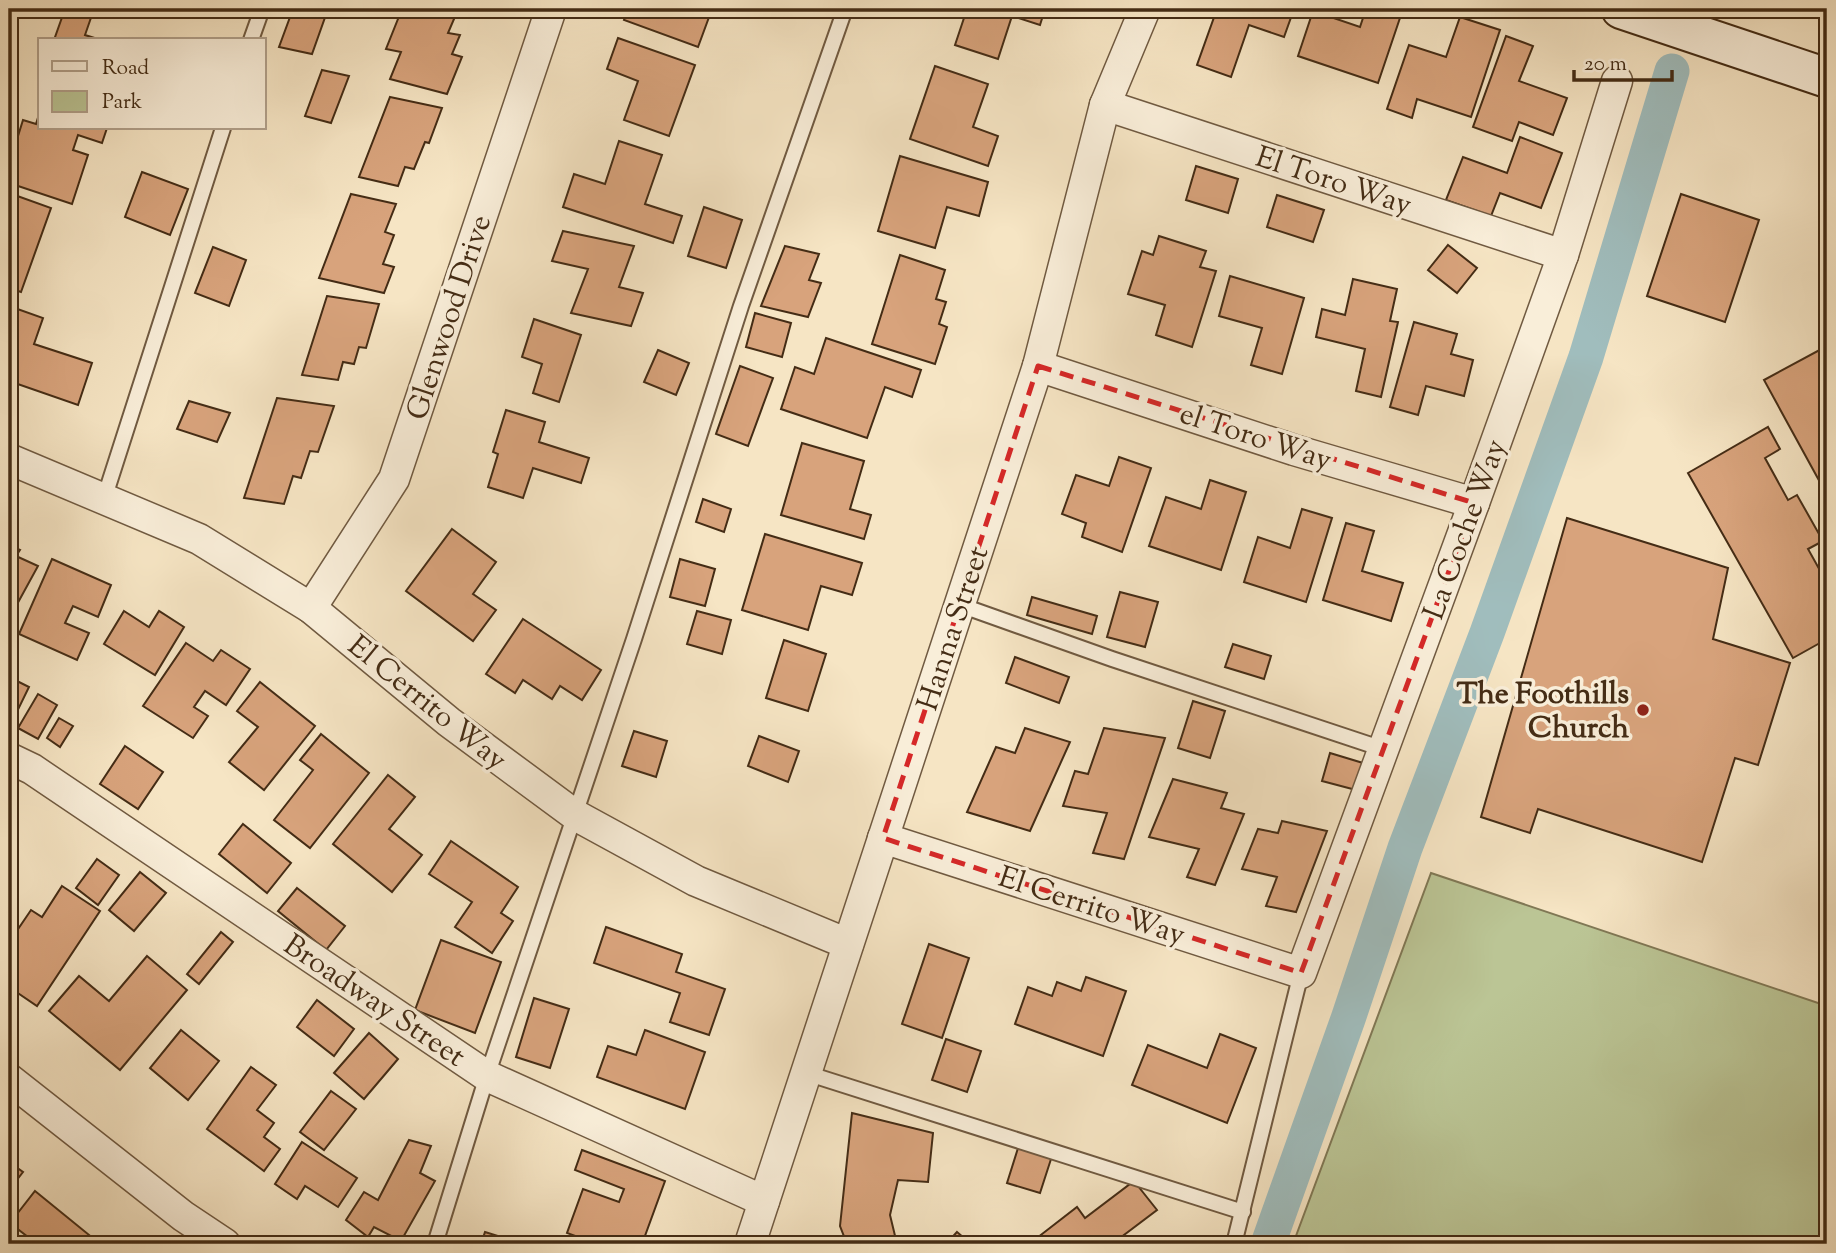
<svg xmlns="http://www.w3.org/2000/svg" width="1836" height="1253" font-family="'Sorts Mill Goudy',serif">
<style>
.green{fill:#bbc595;stroke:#807855;stroke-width:2}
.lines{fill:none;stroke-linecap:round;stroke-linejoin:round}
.canal{stroke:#a0bdbd;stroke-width:35}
.building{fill:#d8a37c;stroke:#442c15;stroke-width:2}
.service-casing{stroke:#705a41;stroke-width:18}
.minor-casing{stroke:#705a41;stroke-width:33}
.secondary-casing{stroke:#442c15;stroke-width:42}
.service{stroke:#f9eed9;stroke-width:14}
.minor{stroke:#f9eed9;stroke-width:30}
.secondary{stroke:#f9eed9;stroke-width:38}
.marked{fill:none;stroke:#d62828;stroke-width:5;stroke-dasharray:14 9;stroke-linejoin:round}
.poi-dot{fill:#8f2418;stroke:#f9eed9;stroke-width:2.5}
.labels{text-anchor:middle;stroke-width:7;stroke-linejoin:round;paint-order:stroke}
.street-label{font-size:30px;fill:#442c15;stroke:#f9eed9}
.poi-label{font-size:30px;font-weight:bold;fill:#442c15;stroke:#f9eed9;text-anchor:end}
</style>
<rect width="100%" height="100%" fill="#f6e5c4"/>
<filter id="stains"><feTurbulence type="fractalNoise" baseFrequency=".00286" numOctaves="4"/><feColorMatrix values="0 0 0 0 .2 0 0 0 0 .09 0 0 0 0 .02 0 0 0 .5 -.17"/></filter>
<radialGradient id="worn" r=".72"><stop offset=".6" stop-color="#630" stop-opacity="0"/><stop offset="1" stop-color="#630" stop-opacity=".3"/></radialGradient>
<path class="green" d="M1431,873L1827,1006V1244H1293Z"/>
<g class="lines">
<path class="canal" d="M1268,1244L1348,1019L1405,848L1487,633L1586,357L1672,71"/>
</g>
<g class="building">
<path d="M65,9H94L85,35L101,40H54Z"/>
<path d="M293,9H328L312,54L279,47Z"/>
<path d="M402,9H444L457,12L448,33L460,35L452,54L462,57L447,94L390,79L401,52L386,49Z"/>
<path d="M628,9H712L698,47L624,20Z"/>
<path d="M967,9H1045L1040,25L1012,16L998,59L955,45Z"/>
<path d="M1217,9H1294L1284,37L1249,25L1231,77L1197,65Z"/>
<path d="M1366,9H1403L1378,83L1298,56L1313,11L1360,27Z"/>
<path d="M1460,17L1500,30L1471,117L1417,99L1412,118L1387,109L1409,45L1446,57Z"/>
<path d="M1506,36L1533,46L1519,81L1567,98L1553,135L1519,122L1512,141L1473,127Z"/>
<path d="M618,38L695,65L669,136L624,120L638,81L607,69Z"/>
<path d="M935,66L988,84L973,127L998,136L988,166L910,139Z"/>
<path d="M322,70L349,76L331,123L305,116Z"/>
<path d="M390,97L442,108L429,143L425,142L414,169L405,167L398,186L359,177Z"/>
<path d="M40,111V128H107L102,143L78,135L73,150L88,155L72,204L9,183V165L23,120L36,124Z"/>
<path d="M1520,137L1562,153L1541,208L1500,193L1491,216L1446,200L1463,157L1507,173Z"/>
<path d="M619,141L662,155L645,204L682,216L673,243L563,207L574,174L605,184Z"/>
<path d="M900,156L988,182L979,216L947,207L935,248L878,231Z"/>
<path d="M1196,166L1238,179L1228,213L1186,200Z"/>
<path d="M142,172L188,189L170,235L125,217Z"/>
<path d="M9,193L51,208L21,292L9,288Z"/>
<path d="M351,194L396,204L385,232L394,235L383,264L394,267L384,293L319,278Z"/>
<path d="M1681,194L1759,220L1725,322L1647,296Z"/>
<path d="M1277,195L1324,210L1313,242L1267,227Z"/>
<path d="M704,207L742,220L726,268L688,256Z"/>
<path d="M563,231L634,246L619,287L643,293L631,326L571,313L588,269L552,261Z"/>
<path d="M1159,236L1206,251L1200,267L1216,271L1192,347L1156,335L1165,305L1128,294L1142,251L1153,255Z"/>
<path d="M1448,245L1477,268L1457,293L1428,270Z"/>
<path d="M785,246L819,254L809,280L821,283L808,317L761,306Z"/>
<path d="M213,247L246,260L229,306L195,293Z"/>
<path d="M900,255L945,270L936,299L946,302L939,324L947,327L935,364L872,344Z"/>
<path d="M1230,276L1304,298L1282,374L1251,365L1262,328L1219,316Z"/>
<path d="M1353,279L1397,289L1390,321L1398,322L1381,397L1356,391L1365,349L1316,337L1322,309L1345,315Z"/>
<path d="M327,296L379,304L366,348L359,347L354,364L343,362L338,380L302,375Z"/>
<path d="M9,306L43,318L34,344L92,363L78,405L9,381Z"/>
<path d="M755,313L791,323L782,357L746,347Z"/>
<path d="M534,319L581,335L559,402L533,393L542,364L522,357Z"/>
<path d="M1414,322L1457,334L1451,354L1473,360L1464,396L1426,386L1418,415L1390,407Z"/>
<path d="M826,338L921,370L912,397L885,387L867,438L781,409L795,367L814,374Z"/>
<path d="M1827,346V495L1764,380Z"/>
<path d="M658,350L689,363L676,395L644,382Z"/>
<path d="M740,366L773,378L748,446L716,434Z"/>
<path d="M277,398L334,406L318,452L310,451L301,478L293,476L284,504L244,498Z"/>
<path d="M189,401L230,413L217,442L177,429Z"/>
<path d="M506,410L545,422L539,442L589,458L581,483L533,468L523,498L488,487L498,454L493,452Z"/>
<path d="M1768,427L1780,449L1765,458L1788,500L1797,495L1823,541L1808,549L1827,583V639L1793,658L1688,473Z"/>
<path d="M802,443L864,461L850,509L871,515L864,539L781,515Z"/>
<path d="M1119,457L1151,468L1122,552L1082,537L1086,523L1062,514L1076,475L1109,486Z"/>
<path d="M1210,480L1246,492L1221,570L1149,546L1166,497L1201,509Z"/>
<path d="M703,499L731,509L724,532L696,522Z"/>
<path d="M1302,509L1332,518L1306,602L1244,582L1258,537L1290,548Z"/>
<path d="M1567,518L1728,568L1713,639L1790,663L1758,765L1735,758L1702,862L1538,809L1530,833L1481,817Z"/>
<path d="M1346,523L1374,531L1362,571L1403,583L1391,621L1323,600Z"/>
<path d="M452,529L496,562L473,594L496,610L473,641L406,591Z"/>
<path d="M765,534L862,563L852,595L821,586L808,630L742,610Z"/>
<path d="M9,545L20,550L16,556L38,566L9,619Z"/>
<path d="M52,559L111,585L98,617L73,606L65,623L89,633L77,660L19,634Z"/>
<path d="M680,559L715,569L705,606L670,597Z"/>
<path d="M1120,592L1158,602L1145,647L1107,637Z"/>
<path d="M1032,597L1097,616L1092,634L1027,615Z"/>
<path d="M124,611L149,627L159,611L184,627L155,675L104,644Z"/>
<path d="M697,611L731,620L722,654L687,644Z"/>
<path d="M523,619L601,670L582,700L560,686L552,699L523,680L515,693L486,674Z"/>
<path d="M784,640L826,654L808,711L766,698Z"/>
<path d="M186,643L213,661L221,650L250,669L226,705L205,691L194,707L208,716L193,738L143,706Z"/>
<path d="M1233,644L1271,656L1264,679L1225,667Z"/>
<path d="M1015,657L1069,677L1059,703L1006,683Z"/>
<path d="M9,677L29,687L11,724L9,723Z"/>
<path d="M260,682L315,726L264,790L229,762L258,727L237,711Z"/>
<path d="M38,694L57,705L38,739L18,728Z"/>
<path d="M1193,701L1225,711L1210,758L1178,748Z"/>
<path d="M59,718L73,726L60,747L47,738Z"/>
<path d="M1025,728L1070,742L1030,831L967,812L996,747L1015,753Z"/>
<path d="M1104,728L1165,738L1124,859L1093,853L1107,813L1063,806L1075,771L1088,774Z"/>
<path d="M634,731L667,741L656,777L622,766Z"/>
<path d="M321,734L369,773L310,848L274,820L313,770L300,760Z"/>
<path d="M759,736L799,751L788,782L748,766Z"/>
<path d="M125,746L163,772L138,809L100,784Z"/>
<path d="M1330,753L1363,763L1356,790L1322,781Z"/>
<path d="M388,775L415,797L389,829L422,855L392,892L333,844Z"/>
<path d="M1173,779L1227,793L1221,808L1244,814L1215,885L1187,877L1199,849L1149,837Z"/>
<path d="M1282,821L1327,831L1296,912L1266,906L1277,877L1242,869L1258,829L1278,833Z"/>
<path d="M243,824L291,863L267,893L219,854Z"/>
<path d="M451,841L518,887L501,913L513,921L492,953L455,927L472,902L429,874Z"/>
<path d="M97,859L119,875L98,905L76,888Z"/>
<path d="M140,872L166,893L134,931L109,910Z"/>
<path d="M62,886L100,911L37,1006L9,987V931L14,935L31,910L42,917Z"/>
<path d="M297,888L345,926L326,950L278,911Z"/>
<path d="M606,927L682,954L676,972L725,989L709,1035L670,1022L680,993L594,963Z"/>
<path d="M221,932L233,942L199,984L187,974Z"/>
<path d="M441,940L501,962L475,1033L415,1010Z"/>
<path d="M929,944L969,958L942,1038L902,1024Z"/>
<path d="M147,956L187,990L120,1070L49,1011L79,976L109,1001Z"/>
<path d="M1086,977L1126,991L1103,1056L1015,1024L1028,987L1052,996L1057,982L1081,991Z"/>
<path d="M534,998L569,1009L550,1068L516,1057Z"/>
<path d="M317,1000L354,1029L334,1056L297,1027Z"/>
<path d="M181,1030L219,1061L188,1100L150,1068Z"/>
<path d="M645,1030L705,1052L685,1109L597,1077L608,1046L636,1055Z"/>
<path d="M369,1033L398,1059L364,1099L334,1073Z"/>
<path d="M1220,1034L1256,1048L1227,1123L1132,1085L1148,1045L1207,1068Z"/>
<path d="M946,1039L981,1051L967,1092L932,1080Z"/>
<path d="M251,1067L276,1085L257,1110L274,1123L264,1137L280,1149L264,1171L207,1129Z"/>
<path d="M331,1091L356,1109L324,1150L300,1132Z"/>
<path d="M852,1113L933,1133L928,1182L898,1180L890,1215L897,1244H847L840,1226Z"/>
<path d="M409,1140L431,1146L420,1173L435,1181L401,1241L374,1227L368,1237L346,1220L364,1192L378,1200Z"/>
<path d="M302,1142L357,1178L338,1207L305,1186L297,1199L275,1184Z"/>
<path d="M1019,1145L1052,1156L1040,1193L1007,1183Z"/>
<path d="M582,1150L665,1181L642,1244H597L567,1233L583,1189L619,1202L624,1189L575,1170Z"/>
<path d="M9,1162L23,1172L9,1190Z"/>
<path d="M1134,1181L1157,1210L1112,1244H1036L1033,1241L1077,1207L1085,1218Z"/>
<path d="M35,1191L94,1239L89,1244H37L10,1223Z"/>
<path d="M485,1232L524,1244H481Z"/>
<path d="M957,1232L971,1244H946Z"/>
</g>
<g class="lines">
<defs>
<g id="service">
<path d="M251,40L262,9"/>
<path d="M104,499L223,128"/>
<path d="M960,605L1112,659L1383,749"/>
<path d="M806,1073L1243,1212"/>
<path d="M435,1244L487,1076L634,639L741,306L845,9"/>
<path d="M1234,1244L1301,973"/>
</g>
<g id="minor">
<path d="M1105,105L1563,255"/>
<path d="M1038,366L1294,450L1474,503"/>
<path d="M9,459L199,539L311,608L449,722L575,815L696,881L848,944"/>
<path d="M311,608L394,479L551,9"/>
<path d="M9,758L32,769L487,1076L764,1201"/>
<path d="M883,838L1301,973L1474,503L1563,255L1617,81"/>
<path d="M9,1079L183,1216L225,1244"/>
<path d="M750,1244L1038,366L1105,105L1145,9"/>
</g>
<path id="secondary" d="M1621,9L1827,78"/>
</defs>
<use href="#service" class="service-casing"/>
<use href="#minor" class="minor-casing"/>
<use href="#secondary" class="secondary-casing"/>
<use href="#service" class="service"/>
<use href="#minor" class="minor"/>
<use href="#secondary" class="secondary"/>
</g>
<path class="marked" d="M1038,366L1474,503L1301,973L883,838Z"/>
<circle class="poi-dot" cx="1643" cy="710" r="7"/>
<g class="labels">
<g class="street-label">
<text transform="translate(1334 180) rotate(18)" y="10">El Toro Way</text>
<text transform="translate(448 317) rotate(-72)" y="10">Glenwood Drive</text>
<text transform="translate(1256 436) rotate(18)" y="10">el Toro Way</text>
<text transform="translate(1464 529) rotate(-70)" y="10">La Coche Way</text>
<text transform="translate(952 628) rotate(-72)" y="10">Hanna Street</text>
<text transform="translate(428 702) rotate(39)" y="10">El Cerrito Way</text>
<text transform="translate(1092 905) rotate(18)" y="10">El Cerrito Way</text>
<text transform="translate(375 1000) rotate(34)" y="10">Broadway Street</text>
</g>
<g class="poi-label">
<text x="1629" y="703">The Foothills<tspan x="1629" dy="34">Church</tspan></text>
</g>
</g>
<rect width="1836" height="1253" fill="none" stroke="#f6e5c4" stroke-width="35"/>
<rect x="10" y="10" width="1815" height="1232" fill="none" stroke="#442c15" stroke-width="3.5"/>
<rect x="18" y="18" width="1801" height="1218" fill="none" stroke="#442c15" stroke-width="2"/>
<rect x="38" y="38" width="228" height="91" fill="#f9eed9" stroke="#b1a08b" stroke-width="2"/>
<rect x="52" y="61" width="35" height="10" fill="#f9eed9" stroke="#b1a08b" stroke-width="2"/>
<text x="102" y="74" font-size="21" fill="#442c15">Road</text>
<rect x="52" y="91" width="35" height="21" fill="#bbc595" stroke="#b1a08b" stroke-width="2"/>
<text x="102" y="108" font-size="21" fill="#442c15">Park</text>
<path d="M1574 70v10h98v-10" fill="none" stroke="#442c15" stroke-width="3.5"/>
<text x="1584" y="70" font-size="21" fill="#442c15" stroke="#f9eed9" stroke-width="5" paint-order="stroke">20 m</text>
<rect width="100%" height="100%" filter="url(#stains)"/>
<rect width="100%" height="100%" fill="url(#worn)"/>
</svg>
